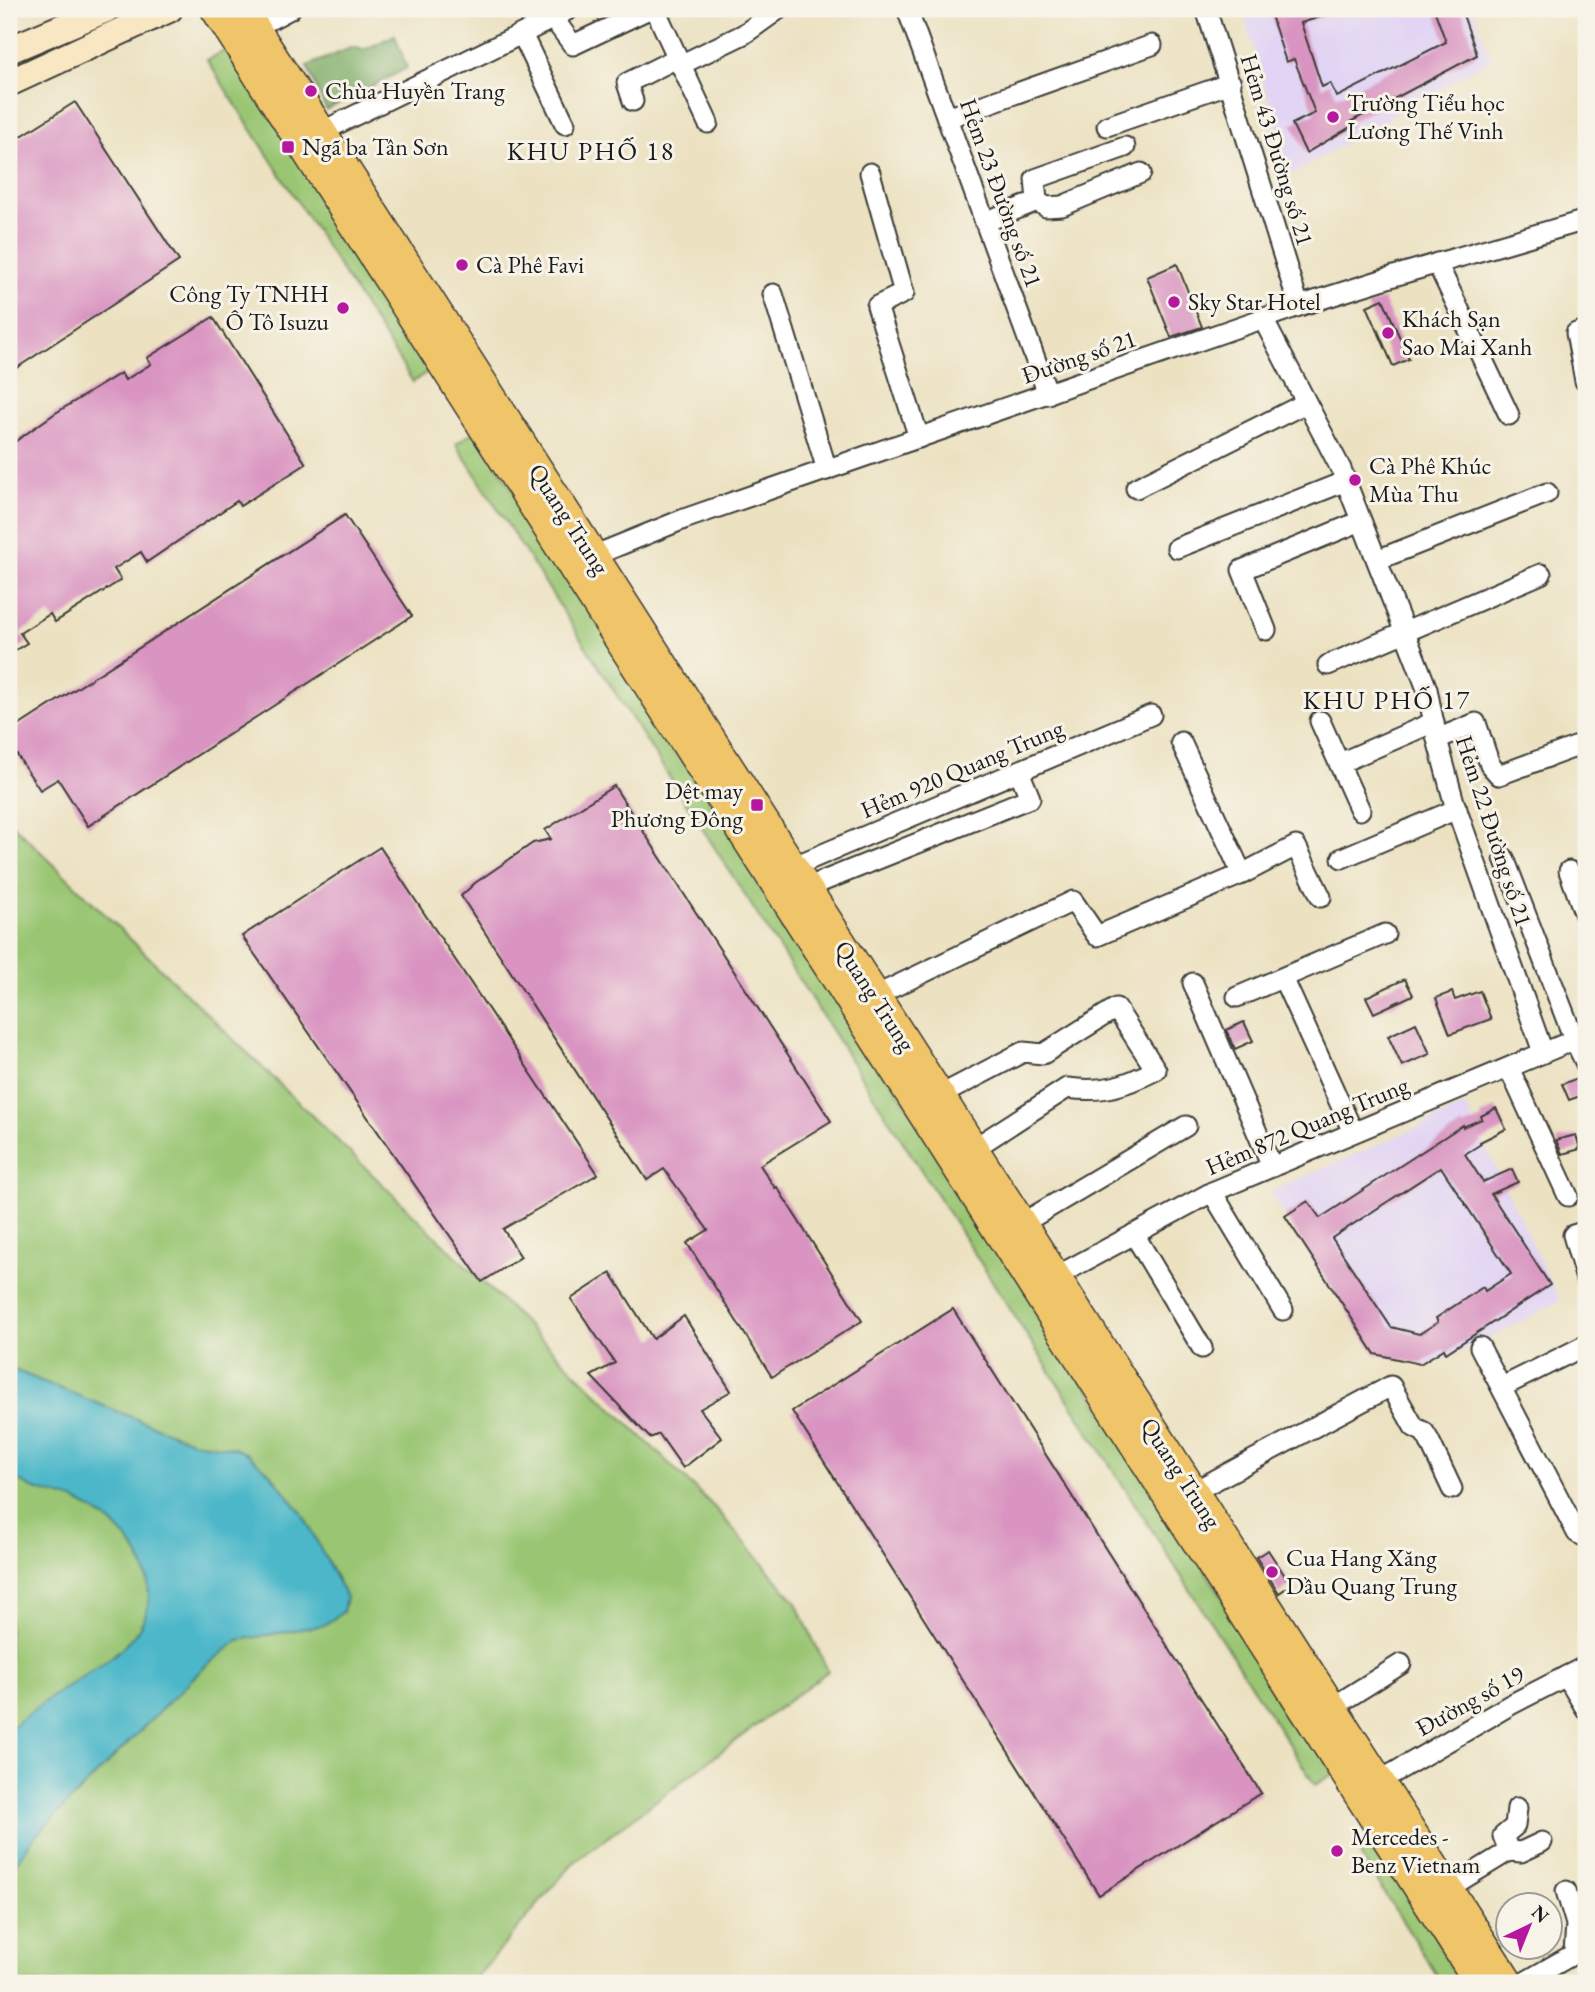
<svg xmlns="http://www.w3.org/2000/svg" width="1595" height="1992" font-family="'EB Garamond',serif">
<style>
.built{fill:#e1d4f4}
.green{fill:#9ac673;stroke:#5b7148;stroke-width:2}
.forest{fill:#7bab65;stroke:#4c6440;stroke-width:2}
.water{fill:#4cb7c9;stroke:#346a72;stroke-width:2}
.building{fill:#d994c1;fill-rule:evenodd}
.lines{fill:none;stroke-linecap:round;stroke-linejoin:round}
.street-casing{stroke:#3b3a35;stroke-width:23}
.secondary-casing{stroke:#3b3a35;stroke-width:30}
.primary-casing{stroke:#3b3a35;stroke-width:33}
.street{stroke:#fff;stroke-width:19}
.secondary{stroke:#f9e7c3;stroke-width:26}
.primary{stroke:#f0c469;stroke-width:30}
.poi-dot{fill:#b5179e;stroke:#f7f3e8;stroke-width:2.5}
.labels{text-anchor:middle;stroke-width:6;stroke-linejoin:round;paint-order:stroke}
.poi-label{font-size:24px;fill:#1c1c1c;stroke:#f7f3e8;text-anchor:start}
.street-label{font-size:24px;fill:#1c1c1c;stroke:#f7f3e8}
.neighbourhood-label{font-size:26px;letter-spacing:2px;fill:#1c1c1c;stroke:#f7f3e8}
</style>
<rect width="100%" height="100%" fill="#f7f3e8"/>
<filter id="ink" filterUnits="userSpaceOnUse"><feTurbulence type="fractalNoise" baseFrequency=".0143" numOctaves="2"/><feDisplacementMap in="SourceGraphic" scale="14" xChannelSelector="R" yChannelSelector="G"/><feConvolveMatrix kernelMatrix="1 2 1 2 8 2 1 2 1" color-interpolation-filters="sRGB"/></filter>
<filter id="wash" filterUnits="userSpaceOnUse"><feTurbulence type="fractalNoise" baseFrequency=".00686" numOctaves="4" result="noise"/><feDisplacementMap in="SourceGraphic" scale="28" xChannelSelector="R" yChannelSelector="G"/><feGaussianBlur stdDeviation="1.57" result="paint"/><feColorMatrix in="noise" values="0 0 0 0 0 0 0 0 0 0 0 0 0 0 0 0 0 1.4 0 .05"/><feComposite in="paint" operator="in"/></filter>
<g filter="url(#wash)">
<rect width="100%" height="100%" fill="#ece2c2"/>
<g class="built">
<path d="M1242,9H1473L1491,59L1291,175Z"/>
<path d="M1466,1106L1560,1301L1485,1340L1427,1366L1375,1354L1269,1192Z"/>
</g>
<g class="green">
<path d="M228,49L433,368L413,382L207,60Z"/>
<path d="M475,431L1335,1773L1315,1785L456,444Z"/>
<path d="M9,821L715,1508L795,1601L828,1671L572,1864L472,1983H9Z"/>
<path d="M1381,1842L1471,1983H1442L1360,1855Z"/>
</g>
<path class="forest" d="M395,35L407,68L326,110L307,66L353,47L364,50Z"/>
<path class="water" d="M9,1368L194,1442L234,1448L248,1454L269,1472L302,1513L346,1597L343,1612L324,1625L239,1640L202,1669L35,1836L9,1872V1729C25,1716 42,1703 60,1691C104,1662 167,1633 144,1568C133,1538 107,1516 78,1502C64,1496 47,1493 32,1488C24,1484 16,1479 9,1475Z"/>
<g id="blocks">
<g class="building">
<path d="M1269,9H1335L1336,12L1301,23L1322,87L1330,83L1337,97L1446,42L1434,9H1461L1477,55L1350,122L1352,126L1306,153L1292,124L1315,113L1294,59L1286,62Z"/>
<path d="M75,102L179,261L9,373V144Z"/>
<path d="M1177,264L1202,327L1171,337L1147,277Z"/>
<path d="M1383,299L1409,359L1393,366L1367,306Z"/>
<path d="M213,317L306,464L240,506L237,501L147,562L141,552L114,569L121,580L55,622L50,614L20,633L27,643L9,654V446L54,414L121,373L125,380L151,364L147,358Z"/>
<path d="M345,515L412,616L88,826L58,779L40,790L9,743V732Z"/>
<path d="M614,786L831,1121L760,1165L775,1188L777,1187L862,1321L772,1377L687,1243L708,1230L664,1169L647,1180L461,896L475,883L533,843L551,839L545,830Z"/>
<path d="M380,847L598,1174L503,1229L521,1257L482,1282L242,936Z"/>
<path d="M1405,979L1413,995L1374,1013L1366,997Z"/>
<path d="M1480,991L1491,1019L1450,1034L1436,998L1452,992L1455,1000Z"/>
<path d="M1244,1022L1253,1041L1235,1049L1226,1030Z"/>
<path d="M1416,1023L1430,1054L1402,1066L1388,1036Z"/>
<path d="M1583,1076H1586V1094L1569,1100L1562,1084Z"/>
<path d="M1496,1108L1506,1129L1480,1142L1481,1144L1465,1154L1483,1182L1512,1169L1518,1182L1491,1194L1550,1285L1446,1353L1444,1349L1420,1364L1375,1354L1285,1216L1308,1201L1320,1218L1463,1125V1127L1482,1119L1481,1116ZM1441,1167L1511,1274L1485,1291L1483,1287L1436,1318L1438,1322L1419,1334L1391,1327L1332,1238Z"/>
<path d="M1576,1135L1580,1149L1562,1154L1556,1140Z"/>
<path d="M611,1273L653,1339L684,1316L731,1391L700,1409L722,1438L683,1468L659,1434L650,1438L591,1376L615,1363L571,1299Z"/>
<path d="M953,1309L1261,1793L1099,1895L792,1411Z"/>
<path d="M1268,1550L1291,1585L1279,1593L1256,1557Z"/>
</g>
</g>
</g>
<g filter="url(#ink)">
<use href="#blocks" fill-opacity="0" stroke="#3b3a35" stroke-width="2"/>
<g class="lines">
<defs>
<g id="street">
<path d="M655,9L708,123"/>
<path d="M907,9L1048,394"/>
<path d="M1206,9L1299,306"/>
<path d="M547,10L573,45L649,9"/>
<path d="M254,28L290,9"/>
<path d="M522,34L565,124"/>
<path d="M680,65L744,34L779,9"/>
<path d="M633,101L627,83L677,58"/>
<path d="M947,118L1152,45"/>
<path d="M1107,126L1231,83"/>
<path d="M321,132L552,19L569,9"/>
<path d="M870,173L904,293L877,306L919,438"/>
<path d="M1037,201L1035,179L1125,147"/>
<path d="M985,222L1037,201L1046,207L1062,206L1141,173"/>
<path d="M1437,263L1509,415"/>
<path d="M773,294L827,470"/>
<path d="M1263,319L1341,469L1427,689L1437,739L1454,802L1543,1052"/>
<path d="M1585,381L1576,333L1586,330"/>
<path d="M1136,488L1306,403"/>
<path d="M1177,548L1346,481"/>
<path d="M593,556L684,519L1299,306L1394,276L1586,220"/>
<path d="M1377,560L1547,493"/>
<path d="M1266,630L1242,570L1361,521"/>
<path d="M1328,665L1541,574"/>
<path d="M1320,721L1360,810"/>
<path d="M1437,739L1476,723L1490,765L1499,775L1586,743"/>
<path d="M1181,742L1242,874"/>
<path d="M1340,763L1434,722"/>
<path d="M1342,858L1457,809"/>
<path d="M1504,858L1574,1039L1586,1064"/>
<path d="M792,867L1151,715"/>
<path d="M1569,871L1586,918"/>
<path d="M806,888L1030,798L1019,771"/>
<path d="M1283,978L1353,1132"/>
<path d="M1193,983L1272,1167"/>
<path d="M875,996L1073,901L1097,936L1242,874L1296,846L1321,897"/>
<path d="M1237,997L1385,934"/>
<path d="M1509,1068L1568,1196"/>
<path d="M939,1096L1023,1052L1043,1054L1116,1008L1156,1070C1124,1086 1104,1093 1067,1088L973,1149"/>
<path d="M1212,1192L1283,1310"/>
<path d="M1021,1224L1186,1126"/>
<path d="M1586,1231L1573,1235L1586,1279"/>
<path d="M1134,1234L1202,1348"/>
<path d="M1055,1277L1212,1192L1586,1035"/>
<path d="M1480,1347L1577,1533L1586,1537"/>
<path d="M1502,1387L1586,1345"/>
<path d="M1193,1492L1391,1386L1414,1427L1424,1432L1429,1440L1452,1489"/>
<path d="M1566,1676L1586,1709"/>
<path d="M1331,1708L1401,1664"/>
<path d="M1378,1782L1510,1705L1586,1666"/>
<path d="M1509,1851L1521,1852L1542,1842"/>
<path d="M1447,1889L1509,1851L1503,1836L1515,1826L1517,1808"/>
<path d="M1566,1891L1576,1924L1574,1953"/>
<path d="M1523,1983L1586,1947"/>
</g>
<g id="secondary">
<path d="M9,50L106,9"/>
<path d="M9,83L169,9"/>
</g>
<g id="primary">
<path d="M216,9L1480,1983"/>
<path d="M242,9L1508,1983"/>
</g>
</defs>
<use href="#street" class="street-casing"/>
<use href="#secondary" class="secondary-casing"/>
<use href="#primary" class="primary-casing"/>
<use href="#street" class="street"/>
<use href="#secondary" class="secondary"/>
<use href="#primary" class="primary"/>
</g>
</g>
<g class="poi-dot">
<circle cx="311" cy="91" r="7"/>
<circle cx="1333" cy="117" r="7"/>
<rect x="281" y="140" width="14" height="14" rx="3.5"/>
<circle cx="462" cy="265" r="7"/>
<circle cx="1174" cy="302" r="7"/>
<circle cx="343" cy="308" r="7"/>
<circle cx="1388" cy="333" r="7"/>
<circle cx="1355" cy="480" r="7"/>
<rect x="750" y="798" width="14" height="14" rx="3.5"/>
<circle cx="1272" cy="1572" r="7"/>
<circle cx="1337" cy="1851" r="7"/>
</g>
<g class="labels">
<g class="poi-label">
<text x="325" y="99">Chùa Huyền Trang</text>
<text x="1347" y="111">Trường Tiểu học<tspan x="1347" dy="28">Lương Thế Vinh</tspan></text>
<text x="302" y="155">Ngã ba Tân Sơn</text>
<text x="476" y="273">Cà Phê Favi</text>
<text x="329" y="302" text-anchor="end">Công Ty TNHH<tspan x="329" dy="28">Ô Tô Isuzu</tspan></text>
<text x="1188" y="310">Sky Star Hotel</text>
<text x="1402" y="327">Khách Sạn<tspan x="1402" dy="28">Sao Mai Xanh</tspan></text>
<text x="1369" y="474">Cà Phê Khúc<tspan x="1369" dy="28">Mùa Thu</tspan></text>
<text x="743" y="799" text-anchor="end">Dệt may<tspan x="743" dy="28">Phương Đông</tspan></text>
<text x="1286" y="1566">Cua Hang Xăng<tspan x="1286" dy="28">Dầu Quang Trung</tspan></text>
<text x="1351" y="1845">Mercedes -<tspan x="1351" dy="28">Benz Vietnam</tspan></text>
</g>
<g class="street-label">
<text transform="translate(1277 150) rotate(73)" y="8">Hẻm 43 Đường số 21</text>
<text transform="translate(1001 193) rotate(70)" y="8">Hẻm 23 Đường số 21</text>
<text transform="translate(1079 357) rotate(-19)" y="8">Đường số 21</text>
<text transform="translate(569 519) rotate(57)" y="8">Quang Trung</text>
<text transform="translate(962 769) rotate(-23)" y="8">Hẻm 920 Quang Trung</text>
<text transform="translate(1494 831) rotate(72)" y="8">Hẻm 22 Đường số 21</text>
<text transform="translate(875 996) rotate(57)" y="8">Quang Trung</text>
<text transform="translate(1307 1126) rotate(-23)" y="8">Hẻm 872 Quang Trung</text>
<text transform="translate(1181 1473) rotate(57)" y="8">Quang Trung</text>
<text transform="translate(1470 1701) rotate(-29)" y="8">Đường số 19</text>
</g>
<g class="neighbourhood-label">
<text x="591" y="160">KHU PHỐ 18</text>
<text x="1387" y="709">KHU PHỐ 17</text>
</g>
</g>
<rect width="1595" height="1992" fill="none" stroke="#f7f3e8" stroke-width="35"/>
<g transform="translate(1529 1926) rotate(43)"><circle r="33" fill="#f7f3e8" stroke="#9f9d96" stroke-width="2"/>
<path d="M0-5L12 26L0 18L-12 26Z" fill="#b5179e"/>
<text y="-10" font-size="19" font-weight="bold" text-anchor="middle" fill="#1c1c1c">N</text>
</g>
</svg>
